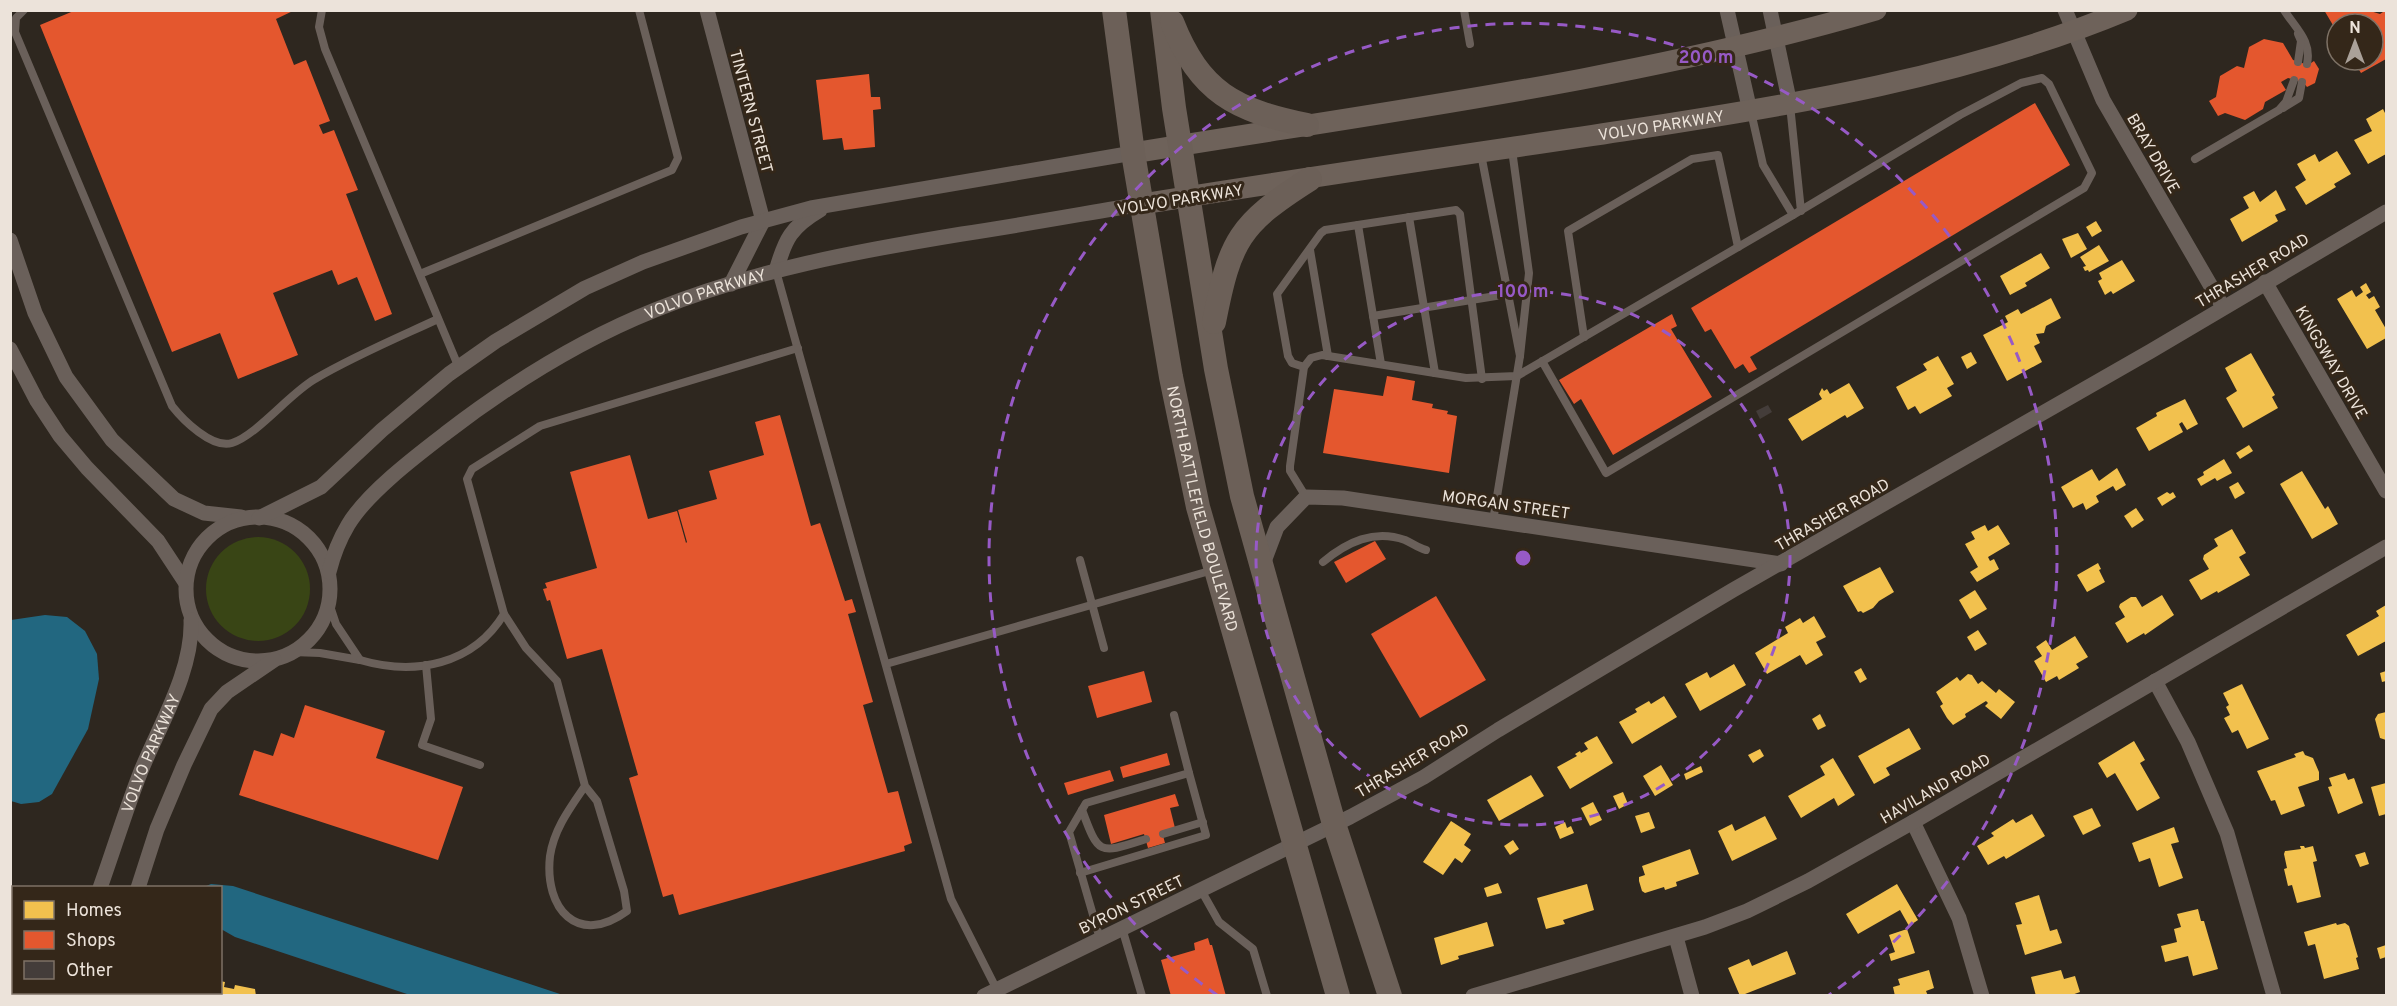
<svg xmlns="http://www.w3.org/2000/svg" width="2397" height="1006" font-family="Overpass,sans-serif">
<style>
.green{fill:#394515}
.water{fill:#226780}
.homes{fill:#f2c14e}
.shops{fill:#e4572e}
.building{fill:#443d3a}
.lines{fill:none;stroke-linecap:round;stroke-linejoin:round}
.lane{stroke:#6a605a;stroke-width:8}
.street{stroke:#6a605a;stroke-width:15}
.secondary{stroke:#6e625a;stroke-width:21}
.primary{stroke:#6c6058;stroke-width:24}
.ring{fill:none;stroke:#975ac6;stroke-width:3;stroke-dasharray:10 8}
.labels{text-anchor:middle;stroke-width:6;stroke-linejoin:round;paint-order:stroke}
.street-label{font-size:16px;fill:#ece3da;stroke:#342719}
.centre{fill:#975ac6;stroke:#342719;stroke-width:3}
.ring-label{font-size:18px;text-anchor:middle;font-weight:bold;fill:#975ac6;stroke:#342719;stroke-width:6;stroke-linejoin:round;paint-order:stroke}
</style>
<rect width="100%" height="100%" fill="#2e271f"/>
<circle class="green" cx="258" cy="589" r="52"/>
<g class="water">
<path d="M45,615L67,617L85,631L97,654L99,679L88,729L52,794L39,802L21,804L11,801V620Z"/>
<path d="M211,884L233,886L563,995H410L235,937L221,929L220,888L204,887Z"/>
</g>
<g class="homes">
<path d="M2383,109L2386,115V154L2368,164L2354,140L2372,131L2366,119Z"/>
<path d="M2337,151L2351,174L2334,184L2336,187L2306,205L2295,187L2306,180L2297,164L2315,154L2319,162Z"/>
<path d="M2276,190L2286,210L2275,215L2278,221L2242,242L2230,219L2249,208L2243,197L2254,191L2260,202Z"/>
<path d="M2096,221L2102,231L2092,237L2086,227Z"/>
<path d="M2078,233L2087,249L2071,258L2062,239Z"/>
<path d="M2099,245L2109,261L2089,272L2088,270L2085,271L2083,267L2086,266L2080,257Z"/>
<path d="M2041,253L2050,268L2025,283L2027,286L2010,295L2000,276Z"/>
<path d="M2122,260L2135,281L2113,294L2111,291L2105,295L2098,281L2102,279L2099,273Z"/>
<path d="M2366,283L2371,292L2366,295L2369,299L2374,296L2380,307L2375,310L2386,329V338L2367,349L2337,299L2352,290L2356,297L2363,292L2360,287Z"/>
<path d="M2051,298L2061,318L2046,326L2044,333L2036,334L2040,343L2034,346L2042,362L2007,381L1983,335L2008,322L2005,316L2018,309L2021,314Z"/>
<path d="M1971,352L1977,363L1967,369L1961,357Z"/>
<path d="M2251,353L2275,395L2272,397L2278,408L2243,428L2226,398L2237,391L2225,368Z"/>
<path d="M1938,356L1954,384L1947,388L1952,396L1920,414L1915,406L1908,410L1896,387L1927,370L1923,364Z"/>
<path d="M1849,383L1864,408L1847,418L1845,415L1802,441L1788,419L1822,399L1819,394L1822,388L1824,391L1827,389L1830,394Z"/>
<path d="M2185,399L2198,424L2187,430L2182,422L2179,424L2183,432L2149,451L2136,428L2157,416L2156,413Z"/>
<path d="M2249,445L2253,451L2240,459L2236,453Z"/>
<path d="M2224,459L2232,473L2217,481L2215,478L2201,486L2197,479L2204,475L2203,472Z"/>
<path d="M2117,468L2126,485L2116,491L2113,486L2096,496L2099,502L2086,510L2083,503L2073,508L2061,487L2092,469L2099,481Z"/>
<path d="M2302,471L2325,509L2328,506L2338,524L2312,539L2280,484Z"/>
<path d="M2238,482L2245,493L2235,499L2229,487Z"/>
<path d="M2167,492L2170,494L2173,492L2176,497L2162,506L2157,498Z"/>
<path d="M2136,508L2144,520L2132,528L2124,516Z"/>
<path d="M1985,525L1988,531L1998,525L2010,544L1988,557L1990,561L1994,559L1999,569L1977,582L1970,572L1978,567L1965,544L1975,539L1971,532Z"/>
<path d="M2232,529L2246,553L2239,557L2250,575L2218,593L2217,591L2201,600L2189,580L2209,569L2203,559L2204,555L2218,546L2214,539Z"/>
<path d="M2098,563L2101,569L2099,570L2105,582L2087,592L2077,575Z"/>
<path d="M1880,567L1894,592L1879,601L1873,608L1863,613L1861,611L1858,612L1843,586Z"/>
<path d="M1975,590L1987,609L1970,619L1959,600Z"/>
<path d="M2162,595L2174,615L2145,635L2144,633L2127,643L2115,623L2125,617L2119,607L2120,604L2131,597H2136L2142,607Z"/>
<path d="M2386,605V641L2358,656L2346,635L2379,616L2376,611Z"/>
<path d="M1814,616L1826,637L1816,642L1823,655L1806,665L1800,655L1767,674L1755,653L1788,633L1785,627L1800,618L1803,623Z"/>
<path d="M1978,630L1987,644L1975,651L1967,637Z"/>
<path d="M2075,636L2088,657L2076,664L2079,668L2059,680L2057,676L2046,682L2034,661L2042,656L2036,647L2046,640L2052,650Z"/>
<path d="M1734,664L1746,685L1700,711L1685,684L1707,672L1710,678Z"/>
<path d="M1861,668L1867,679L1860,683L1854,672Z"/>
<path d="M2386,671V681L2382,682L2380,673Z"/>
<path d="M1968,674L1972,675L1978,684L1982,681L1996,693L1999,689L2015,702L2001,719L1985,706L1988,703L1986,701L1965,714L1966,717L1953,725L1947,718L1940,706L1943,704L1936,692L1957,677L1960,681Z"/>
<path d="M2242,684L2269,739L2247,749L2238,730L2232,733L2224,718L2230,715L2226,707L2229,705L2223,693Z"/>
<path d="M1664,696L1677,717L1632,744L1619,722L1637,712L1635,709L1649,701L1651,704Z"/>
<path d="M2386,712V740L2380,738L2375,719L2378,714Z"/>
<path d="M1820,714L1826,726L1818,730L1812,719Z"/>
<path d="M1909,728L1921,749L1886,768L1890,775L1874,784L1858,756Z"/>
<path d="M1597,736L1613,763L1570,789L1557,767L1577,756L1575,754L1580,751L1581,753L1588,749L1584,743Z"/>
<path d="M2134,741L2145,760L2140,763L2160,798L2137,811L2115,773L2107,778L2098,763Z"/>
<path d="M1760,749L1764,756L1753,763L1748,755Z"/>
<path d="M2303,751L2305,755L2313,758L2319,772V780L2298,787L2305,806L2281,815L2275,800L2271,801L2257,771L2296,757L2294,754Z"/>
<path d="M1833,758L1855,795L1838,806L1834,798L1801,818L1788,796L1825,775L1820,766Z"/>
<path d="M1661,765L1673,785L1655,796L1643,776Z"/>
<path d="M1701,766L1703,772L1686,780L1684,774Z"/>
<path d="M2345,773L2348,780L2354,778L2363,803L2338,814L2328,787L2332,786L2329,778Z"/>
<path d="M1531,775L1544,796L1499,821L1487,800Z"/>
<path d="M2386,783V814L2379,816L2371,787Z"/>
<path d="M1623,792L1628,804L1619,809L1613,796Z"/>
<path d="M1593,802L1602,820L1590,826L1581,808Z"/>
<path d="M2092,808L2101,826L2083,835L2073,816Z"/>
<path d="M1649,812L1655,828L1641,833L1635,816Z"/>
<path d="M2032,814L2045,836L2006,859L2004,856L1988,865L1977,846L1994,836L1991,833L2013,819L2016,823Z"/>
<path d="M1765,816L1777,839L1732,861L1718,831L1732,824L1735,831Z"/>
<path d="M1451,821L1471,834L1464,845L1471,850L1462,863L1455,858L1443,875L1423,862Z"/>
<path d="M1565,822L1567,828L1571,826L1574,833L1560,839L1555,827Z"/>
<path d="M2174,827L2179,842L2171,844L2183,878L2159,887L2150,858L2139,862L2132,843Z"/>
<path d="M1513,840L1519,849L1510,855L1504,846Z"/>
<path d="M2300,846H2304L2305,848L2313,846L2317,861L2313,862L2321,897L2297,903L2292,885L2288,886L2284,869L2287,868L2284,854L2285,851L2301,849Z"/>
<path d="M1690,849L1699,874L1676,882L1677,886L1665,890L1664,887L1645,893L1642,891L1639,881V877L1645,875L1642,866Z"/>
<path d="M2365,852L2369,864L2360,867L2355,855Z"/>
<path d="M1498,883L1502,893L1487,897L1484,888Z"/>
<path d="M1587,884L1594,910L1563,920L1565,924L1546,929L1537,898Z"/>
<path d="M1897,884L1918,920L1909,926L1900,910L1858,934L1846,914Z"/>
<path d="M2039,895L2050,931L2057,929L2062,943L2025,955L2016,925L2022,924L2015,903Z"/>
<path d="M2198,909L2201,921H2204L2218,969L2193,976L2188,956L2165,962L2161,946L2177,942L2174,929L2181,927L2177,914Z"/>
<path d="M1487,922L1494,946L1458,956L1459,959L1441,965L1434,938Z"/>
<path d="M2336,923L2337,925L2345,923L2349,926L2358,957L2356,958L2359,969L2324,979L2315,944L2308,946L2304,932Z"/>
<path d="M1907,929L1915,953L1891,961L1889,954L1895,952L1889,935Z"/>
<path d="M2386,945V957L2380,959L2377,948Z"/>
<path d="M1787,951L1796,974L1740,996L1728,968L1749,959L1752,966Z"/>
<path d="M1929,970L1934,988L1926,991L1928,996H1895L1893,987L1900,985L1898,979Z"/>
<path d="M2061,970L2064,979L2075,976L2080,992L2069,996H2036L2031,977Z"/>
<path d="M220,981L225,982L224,987L234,989L235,985L255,989L256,996H154V992H220Z"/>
</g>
<g class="shops">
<path d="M76,10H295L276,19L294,65L306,60L330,121L319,125L323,134L334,130L358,190L346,194L392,314L375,321L357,277L338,285L332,270L273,293L298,355L238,379L220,333L172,352L40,25Z"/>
<path d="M2324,10H2367L2380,14L2386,10V59L2361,73L2353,60H2373V24H2337V32Z"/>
<path d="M2264,39L2283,43L2293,60L2308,65L2314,61L2319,69L2315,83L2307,87L2303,82L2288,78L2281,82L2286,90L2265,102L2263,109L2245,120L2225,113L2218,116L2209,101L2216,97L2220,76L2237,66L2244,68L2249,47Z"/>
<path d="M869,74L871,97H880L881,109L873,110L875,147L844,150L842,138L823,140L816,80Z"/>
<path d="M2035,103L2070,165L1750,357L1757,369L1749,373L1743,364L1735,369L1711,329L1705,332L1691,308Z"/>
<path d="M1672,314L1677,326L1671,329L1712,397L1613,455L1581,399L1574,404L1559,380Z"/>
<path d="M1387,376L1415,381L1412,400L1433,404L1432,408L1448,411L1447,414L1457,416L1449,473L1323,453L1334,389L1383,396Z"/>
<path d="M780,415L811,526L820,523L845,601L852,599L856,612L848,614L873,702L863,705L888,793L898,791L912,843L904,846L905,851L679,915L673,894L663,897L629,778L638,775L602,649L567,659L550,600L547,601L543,589L547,588L545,583L597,568L570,472L630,455L648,519L677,511L686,543L687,542L678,510L717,499L709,471L764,455L755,422Z"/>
<path d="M1375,541L1386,559L1346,583L1334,562Z"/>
<path d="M1436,596L1486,680L1420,718L1371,634Z"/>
<path d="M1144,671L1152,702L1097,718L1088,686Z"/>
<path d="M305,705L385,731L376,758L463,787L438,860L239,795L254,750L273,756L281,733L294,738Z"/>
<path d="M1167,753L1170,765L1123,778L1120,767Z"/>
<path d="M1110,770L1114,781L1068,795L1064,783Z"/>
<path d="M1175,794L1179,806L1170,808L1175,828L1162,832L1165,843L1148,848L1144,834L1111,844L1104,815Z"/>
<path d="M1208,938L1210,945H1212L1226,996H1171L1161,960L1195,950L1194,943Z"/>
</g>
<path class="building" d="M1768,405L1772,412L1760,419L1756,411Z"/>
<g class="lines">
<g class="lane">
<path d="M24,10L16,18L15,32L172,406C183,420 212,449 232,443C257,435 290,393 315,379C354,356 397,338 438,319"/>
<path d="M322,10L319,27L325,49L459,368"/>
<path d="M1464,10L1470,44"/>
<path d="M2284,10C2296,29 2312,41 2307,64"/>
<path d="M2298,62L2301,41L2298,34"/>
<path d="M1790,105L1801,211"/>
<path d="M2283,108L2299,98L2302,82"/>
<path d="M1751,112L1763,165L1793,215"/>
<path d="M1481,154L1520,356L1529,273L1512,150"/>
<path d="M2195,159L2279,110L2286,102L2294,80"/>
<path d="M1409,217L1435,373"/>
<path d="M1358,225L1381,364"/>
<path d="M1310,250L1328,356"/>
<path d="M776,271L951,899L997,990"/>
<path d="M420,274L672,170L678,158L639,10"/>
<path d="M1373,316L1508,294"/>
<path d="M1584,337L1568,231L1692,159L1718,155L1738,247"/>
<path d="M1304,367L1292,363L1288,356L1277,294L1321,233L1325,230L1456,210L1460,214L1482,379"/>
<path d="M1306,497L1290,471V466L1304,367L1311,358L1322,355L1466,378L1517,376L1793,215L1960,115L2021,83L2042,78L2049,84L2092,173L2084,188L1606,473L1542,361"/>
<path d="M1493,521L1520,356"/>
<path d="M1080,560L1104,648"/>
<path d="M1323,562C1347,542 1374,529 1405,540C1412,543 1418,548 1426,550"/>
<path d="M504,614L526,648L557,681L585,786C570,808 554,829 550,856C544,909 578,947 627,911L624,891L597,801L585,786"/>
<path d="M293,652L320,653L360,660L336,624L329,603"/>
<path d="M360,660C415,676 473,665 504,614L467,479L472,469L540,426L798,348"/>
<path d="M886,664L1213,570"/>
<path d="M426,665L431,719L422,745L480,765"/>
<path d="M1082,810C1099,856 1099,854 1146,839"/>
<path d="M1163,834L1203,822"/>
<path d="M1080,873L1206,835L1189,773"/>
<path d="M1201,890L1219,922L1253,949L1267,996"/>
<path d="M10,898L14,901"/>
<path d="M1122,928L1142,996"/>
<path d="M1100,939L1069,832L1086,803L1189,773L1174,715"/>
<path d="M10,942L14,933"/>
</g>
<g class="street">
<path d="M707,10L763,221L731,284"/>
<path d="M1727,10L1750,111"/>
<path d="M1770,10L1790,104"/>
<path d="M2065,10L2103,100L2223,307"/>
<path d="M10,240L35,313L66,377L112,440L174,499L204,513L241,517"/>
<path d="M776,271C785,239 791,227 820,210"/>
<path d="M2265,282L2386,491"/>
<path d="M10,349L37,401L60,436L87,468L158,541L185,582"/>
<circle cx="258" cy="589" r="72"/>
<path d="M259,518L321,487L382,430L449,374L496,341L585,288L643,262L741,227L811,208L1133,153"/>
<path d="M1263,564L1277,527L1306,497L1343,498L1781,564"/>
<path id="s1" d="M329,572C333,556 339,540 348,525C367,493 416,456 446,433C510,384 580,340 655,310C754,270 858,251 962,234C1022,225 1082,214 1142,204"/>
<path d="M2155,681L2188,742L2227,833L2274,996"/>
<path d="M1913,822L1959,918L1982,996"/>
<path id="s2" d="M100,888C114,849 126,809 141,771C160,724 193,671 191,620"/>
<path d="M138,888L157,829L184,765L211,709L227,692L274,660"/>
<path d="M1676,937L1692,996"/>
<path d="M63,996L64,992"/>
<path d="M100,996L101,992"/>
<path d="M984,996L1350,817L1424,777L1498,730L1733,590L2151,351L2386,212"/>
<path d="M1473,996L1705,927L1747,911L1808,881L1913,822L2386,547"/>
</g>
<g class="secondary">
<path d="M1133,153C1382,112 1633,81 1876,10"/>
<path id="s3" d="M1142,204C1302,178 1462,155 1622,131C1794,105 1966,77 2127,10"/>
</g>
<g class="primary">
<path id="s4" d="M1114,10L1133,153L1171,377L1198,507L1338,996"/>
<path d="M1162,10L1174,108L1216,369L1242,496L1334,824L1390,996"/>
<path d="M1172,22C1200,93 1235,110 1307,125"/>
<path d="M1214,322C1230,240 1239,224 1310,179"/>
</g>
</g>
<g class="ring">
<circle cx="1523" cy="558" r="267"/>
<path d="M1217 995A534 534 0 1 1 1829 995"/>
</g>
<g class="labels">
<g class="street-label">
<text transform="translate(752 111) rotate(75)" y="6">TINTERN STREET</text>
<text dy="6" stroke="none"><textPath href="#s3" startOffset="525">VOLVO PARKWAY</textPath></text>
<text transform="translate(2154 153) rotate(60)" y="6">BRAY DRIVE</text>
<text transform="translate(1180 199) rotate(-9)" y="6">VOLVO PARKWAY</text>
<text transform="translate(2252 270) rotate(-31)" y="6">THRASHER ROAD</text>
<text dy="6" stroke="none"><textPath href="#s1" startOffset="482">VOLVO PARKWAY</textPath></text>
<text transform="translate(2332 362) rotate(60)" y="6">KINGSWAY DRIVE</text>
<text transform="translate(1506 504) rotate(8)" y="6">MORGAN STREET</text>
<text dy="6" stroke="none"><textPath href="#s4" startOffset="507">NORTH BATTLEFIELD BOULEVARD</textPath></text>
<text transform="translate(1832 514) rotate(-30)" y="6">THRASHER ROAD</text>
<text dy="6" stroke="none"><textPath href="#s2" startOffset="144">VOLVO PARKWAY</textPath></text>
<text transform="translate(1412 760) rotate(-31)" y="6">THRASHER ROAD</text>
<text transform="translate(1935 788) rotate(-30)" y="6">HAVILAND ROAD</text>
<text transform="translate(1131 904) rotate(-26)" y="6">BYRON STREET</text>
</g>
</g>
<circle cx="1523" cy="558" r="9" class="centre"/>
<g class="ring-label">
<text x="1706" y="63">200 m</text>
<text x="1523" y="297">100 m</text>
</g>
<rect width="2397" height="1006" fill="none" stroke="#ece3da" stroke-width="24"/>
<rect x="12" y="886" width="210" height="108" fill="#342719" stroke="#7e7266" stroke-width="1.5"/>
<rect x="24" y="901" width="30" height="18" fill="#f2c14e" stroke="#7e7266" stroke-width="1.5"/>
<text x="66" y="916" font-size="18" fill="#ece3da">Homes</text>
<rect x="24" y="931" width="30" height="18" fill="#e4572e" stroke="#7e7266" stroke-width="1.5"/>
<text x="66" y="946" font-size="18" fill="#ece3da">Shops</text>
<rect x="24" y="961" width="30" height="18" fill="#443d3a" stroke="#7e7266" stroke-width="1.5"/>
<text x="66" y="976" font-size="18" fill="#ece3da">Other</text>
<g transform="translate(2355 42)"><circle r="28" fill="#342719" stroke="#7e7266" stroke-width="1.5"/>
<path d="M0-4.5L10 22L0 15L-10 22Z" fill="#aaa199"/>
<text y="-9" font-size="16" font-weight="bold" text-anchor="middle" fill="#ece3da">N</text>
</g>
</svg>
